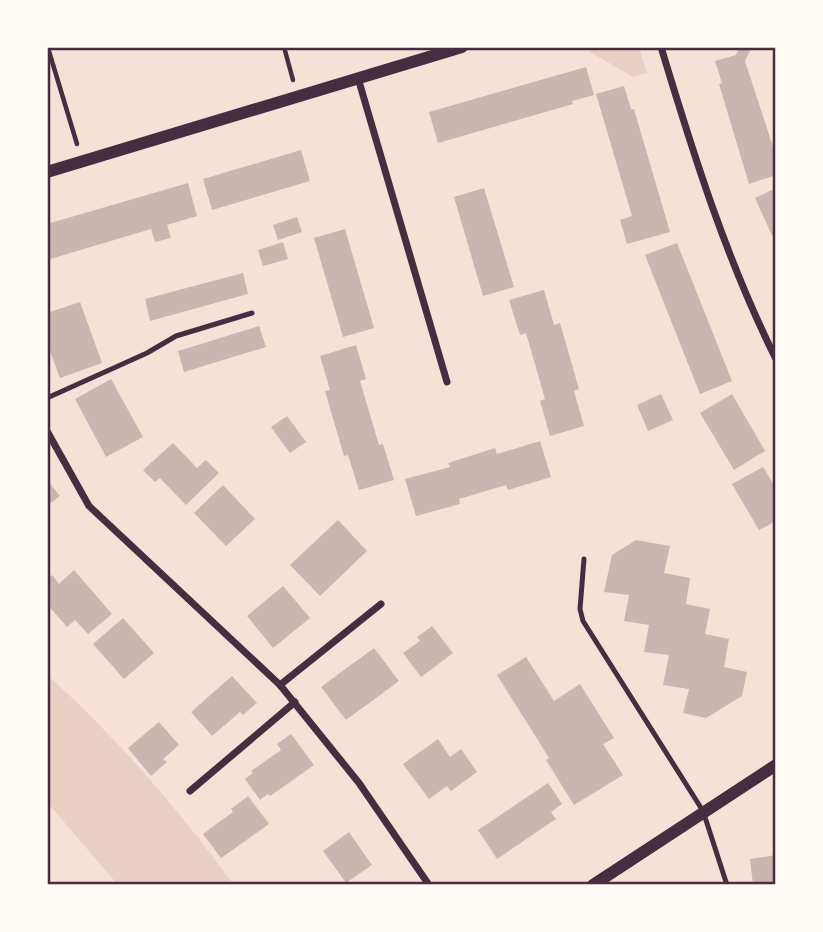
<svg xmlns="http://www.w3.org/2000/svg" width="823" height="932" font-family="'Varela Round',sans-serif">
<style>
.green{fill:#ebcfc5}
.building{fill:#ccb4b1}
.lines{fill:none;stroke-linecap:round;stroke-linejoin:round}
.path{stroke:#4a2c40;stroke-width:4.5}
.service{stroke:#4a2c40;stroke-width:5}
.minor{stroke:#4a2c40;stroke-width:7}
.tertiary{stroke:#4a2c40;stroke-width:12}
.neatline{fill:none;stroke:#4a2c40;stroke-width:2.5}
</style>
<rect width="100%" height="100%" fill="#f7e1d7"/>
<g class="green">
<path d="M589,47H639L647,73L633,77L590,52Z"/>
<path d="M47,675C115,735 181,813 234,885H118L47,802Z"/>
</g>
<g class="building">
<path d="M740,47H759L750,51L745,61L776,156V175L749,184L719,84L722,83L715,61L736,55Z"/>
<path d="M586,67L594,95L572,101L573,104L438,143L429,112Z"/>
<path d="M624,86L631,109H634L670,232L627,244L620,220L632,216L596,94Z"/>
<path d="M301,150L310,181L212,210L203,179Z"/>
<path d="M188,183L197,216L167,225L171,238L155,242L151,229L47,260V224Z"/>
<path d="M484,188L514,287L483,296L454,197Z"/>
<path d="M776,188V244L755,198Z"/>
<path d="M297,217L302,232L278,240L273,225Z"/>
<path d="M345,229L374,328L343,337L314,238Z"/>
<path d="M283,242L288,259L263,266L258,250Z"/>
<path d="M677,243L732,381L700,394L645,255Z"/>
<path d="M243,273L248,294L150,321L145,299Z"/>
<path d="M544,290L554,325L560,323L579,389L574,391L584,426L550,436L540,401L545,399L526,333L520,335L509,300Z"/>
<path d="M80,302L102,363L60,378L47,343V313Z"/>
<path d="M259,326L266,347L184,372L178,351Z"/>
<path d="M356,345L366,379L360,381L379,445L383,444L394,480L359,490L348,455L344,456L325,391L330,390L320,356Z"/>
<path d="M111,379L143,437L106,457L75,399Z"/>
<path d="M661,394L673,420L648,431L637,405Z"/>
<path d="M732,394L765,451L734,470L700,413Z"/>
<path d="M287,416L306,442L290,453L271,427Z"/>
<path d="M540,441L551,477L508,490L506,485L459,499L460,504L416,516L405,479L450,467L448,463L495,448L497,454Z"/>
<path d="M173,443L197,468L206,460L219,473L186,505L160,478L155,482L143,470Z"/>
<path d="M763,467L776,488V521L759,530L732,484Z"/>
<path d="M47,480L60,496L47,506Z"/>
<path d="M223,485L255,519L226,546L194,513Z"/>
<path d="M338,520L367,551L320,596L290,565Z"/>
<path d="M636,540L670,546L664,573L690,578L686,604L710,609L705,634L729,639L724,667L747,672L742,696L706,718L683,713L689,689L663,685L669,655L644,652L649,625L624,621L629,595L604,592L612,555Z"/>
<path d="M74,570L112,614L88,634L75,620L67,627L47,604V580L52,575L59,584Z"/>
<path d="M283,586L310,618L273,648L247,616Z"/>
<path d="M123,618L154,653L124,679L93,644Z"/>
<path d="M432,626L453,653L421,677L403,653L420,641L417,637Z"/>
<path d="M374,648L399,681L346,720L321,687Z"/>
<path d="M526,657L554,701L580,684L614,738L603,744L623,775L574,805L546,760L549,758L497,675Z"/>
<path d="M232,676L257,703L243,715L240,712L212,736L191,712Z"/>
<path d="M159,722L179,745L163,759L167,762L151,776L128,748Z"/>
<path d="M291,734L314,765L270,796L268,794L260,800L245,779L253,773L251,771L281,750L277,744Z"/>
<path d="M438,739L450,757L461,749L477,772L451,791L447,786L429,799L403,764Z"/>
<path d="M548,783L562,804L551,812L556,819L497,859L478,830Z"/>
<path d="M248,796L269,824L221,858L203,834L233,812L231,809Z"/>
<path d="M349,832L372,865L346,883L323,851Z"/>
<path d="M776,855V885H753L750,859Z"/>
</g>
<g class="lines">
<g class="path">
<path d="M284,47L293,80"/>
<path d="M48,48L77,144"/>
</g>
<g class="service">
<path d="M47,398L147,353L176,336L252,313"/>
<path d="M584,559L580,609L583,621L703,811L727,885"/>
</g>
<g class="minor">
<path d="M661,47C693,153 726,259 776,359"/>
<path d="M358,78L447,382"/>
<path d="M47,431L89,506L280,685L359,783L429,885"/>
<path d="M280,685L381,604"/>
<path d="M190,791L295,702"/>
</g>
<g class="tertiary">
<path d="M47,172L462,47"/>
<path d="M593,885L776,765"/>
</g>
</g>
<rect width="823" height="932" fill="none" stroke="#fffaf5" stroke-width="98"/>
<rect x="49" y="49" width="725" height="834" class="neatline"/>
</svg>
